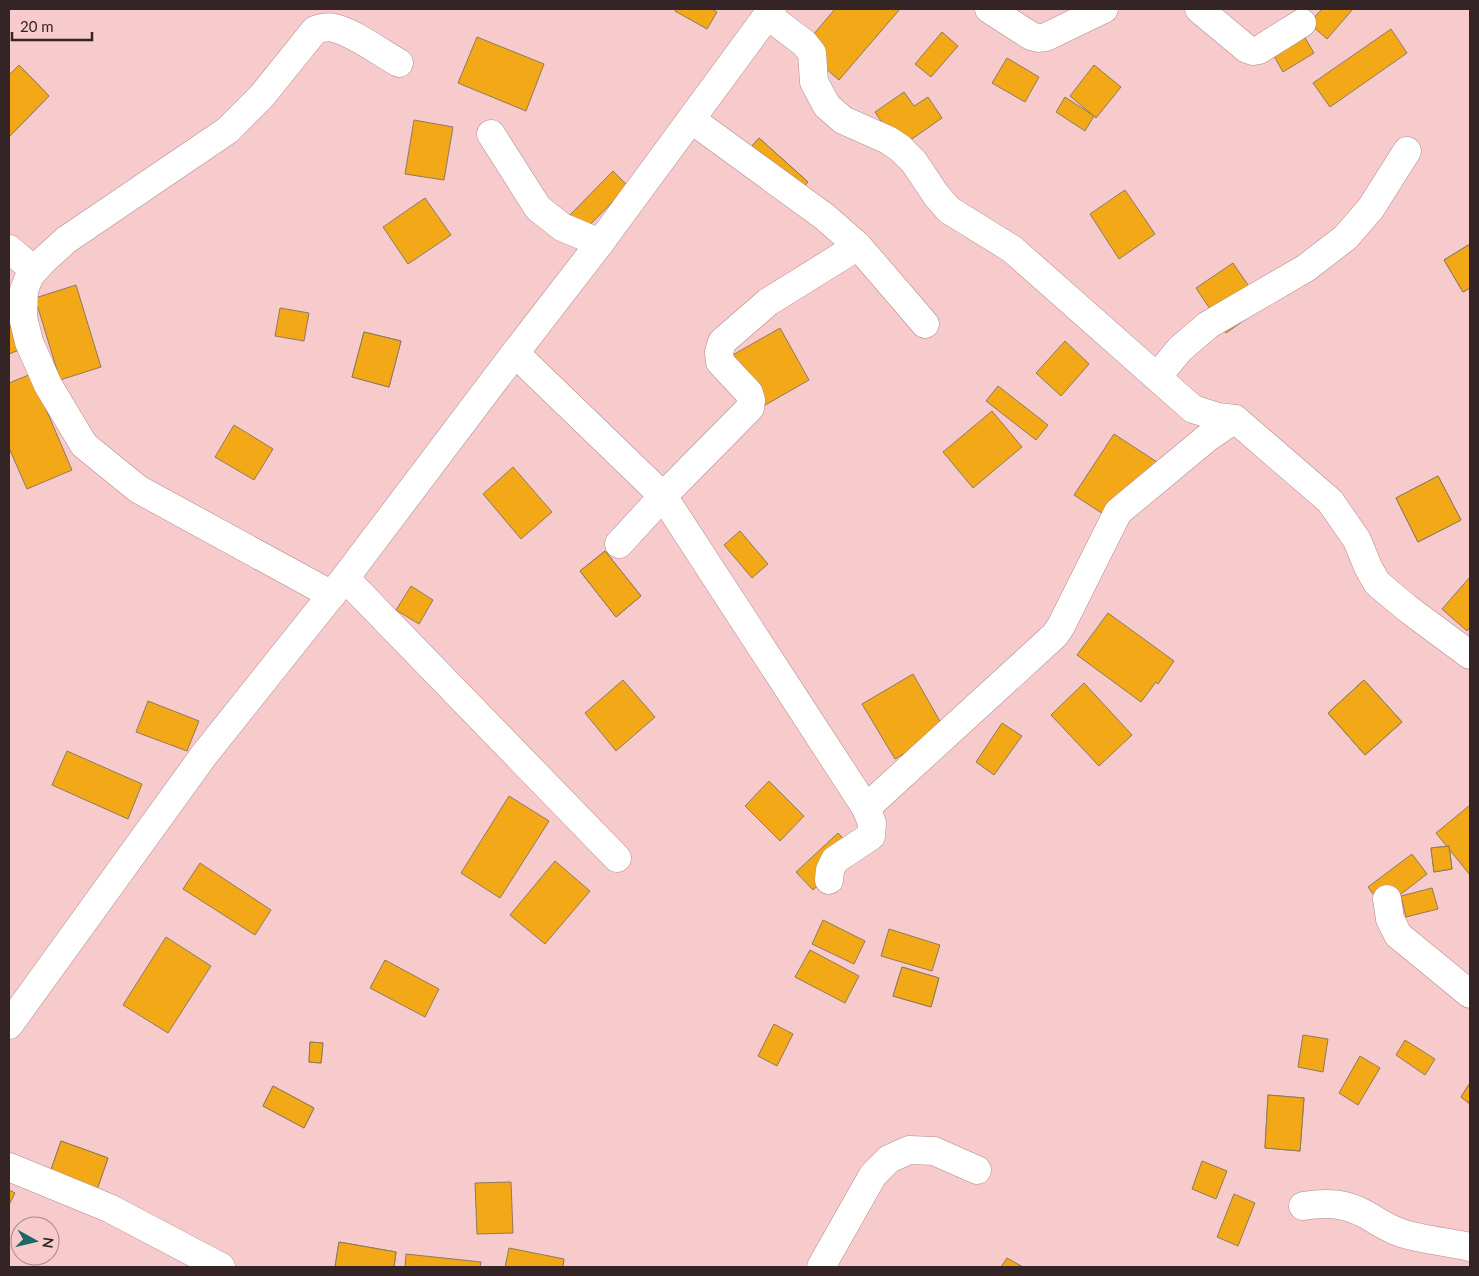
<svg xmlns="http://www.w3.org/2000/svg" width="1479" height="1276" font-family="Lato,sans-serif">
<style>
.building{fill:#f3a817;stroke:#8f7a5c}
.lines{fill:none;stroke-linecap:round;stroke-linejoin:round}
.minor-casing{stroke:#b38a8c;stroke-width:29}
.tertiary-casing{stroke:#b38a8c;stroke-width:29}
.minor{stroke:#fff;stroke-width:28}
.tertiary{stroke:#fff;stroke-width:28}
</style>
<rect width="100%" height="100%" fill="#f7cacc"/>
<g class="building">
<path d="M676,9H712L717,12L707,29L675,11Z"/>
<path d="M835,9H900L839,80L802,48Z"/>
<path d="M1322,9H1353L1327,39L1309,23Z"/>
<path d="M1391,29L1407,53L1330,107L1313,83Z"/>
<path d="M1301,31L1314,53L1283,72L1270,49Z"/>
<path d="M942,32L958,46L931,77L915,64Z"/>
<path d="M477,37L544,64L526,111L458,83Z"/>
<path d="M1007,58L1039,77L1025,102L992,83Z"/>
<path d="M19,65L49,96L9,137V75Z"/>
<path d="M19,65L49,96L9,137V75Z"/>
<path d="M1094,65L1121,87L1096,118L1070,96Z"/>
<path d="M904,92L914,106L928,97L942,118L899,148L875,112Z"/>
<path d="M1065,97L1094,116L1085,131L1056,112Z"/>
<path d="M414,120L453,127L444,180L405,174Z"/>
<path d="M759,138L808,182L795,196L746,153Z"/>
<path d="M759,138L808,182L795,196L746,153Z"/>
<path d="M613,171L628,186L583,232L568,217Z"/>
<path d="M1125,190L1155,234L1119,259L1090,214Z"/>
<path d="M425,198L451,235L408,264L383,227Z"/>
<path d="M1470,244V288L1463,292L1444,260Z"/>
<path d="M1470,244V288L1463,292L1444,260Z"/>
<path d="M1233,263L1263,307L1226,333L1196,288Z"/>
<path d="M76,285L101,367L60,380L35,298Z"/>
<path d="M280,308L309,313L304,341L275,336Z"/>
<path d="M9,322L19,350L9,354Z"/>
<path d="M780,328L809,380L753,412L724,360Z"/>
<path d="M364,332L401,341L389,387L352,377Z"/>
<path d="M364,332L401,341L389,387L352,377Z"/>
<path d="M1065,341L1089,364L1061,396L1036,373Z"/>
<path d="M31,374L72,470L27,489L9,448V383Z"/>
<path d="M998,386L1048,425L1036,440L986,401Z"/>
<path d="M992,411L1022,447L973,488L943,452Z"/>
<path d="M234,425L273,449L254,480L215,457Z"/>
<path d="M1114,434L1157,462L1117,523L1074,495Z"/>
<path d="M513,467L552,512L521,539L483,494Z"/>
<path d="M1438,476L1461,520L1418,542L1396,498Z"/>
<path d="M1438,476L1461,520L1418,542L1396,498Z"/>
<path d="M740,531L768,564L752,578L724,545Z"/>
<path d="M605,551L641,596L616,617L580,571Z"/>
<path d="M605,551L641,596L616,617L580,571Z"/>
<path d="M1470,577V627L1467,631L1442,609Z"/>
<path d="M411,586L433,600L419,624L396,610Z"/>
<path d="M1108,613L1174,661L1158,684L1156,682L1141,702L1077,655Z"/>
<path d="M913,674L945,730L895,759L862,704Z"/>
<path d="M623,680L655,717L616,751L585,713Z"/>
<path d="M1364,680L1402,722L1365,755L1328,713Z"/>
<path d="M1364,680L1402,722L1365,755L1328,713Z"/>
<path d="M1084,683L1132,735L1099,766L1051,715Z"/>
<path d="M148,701L199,721L187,751L136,732Z"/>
<path d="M1002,723L1022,736L994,775L976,762Z"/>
<path d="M67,751L142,784L128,819L52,785Z"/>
<path d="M769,781L804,816L780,841L745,806Z"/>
<path d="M509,796L549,821L500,898L461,873Z"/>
<path d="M1470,805V875L1436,833Z"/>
<path d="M838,833L855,851L813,890L796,872Z"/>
<path d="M1449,846L1452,869L1434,872L1431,848Z"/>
<path d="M1449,846L1452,869L1434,872L1431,848Z"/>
<path d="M1412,854L1427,874L1383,908L1368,887Z"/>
<path d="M555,861L590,891L545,944L510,915Z"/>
<path d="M200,863L271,910L255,935L183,889Z"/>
<path d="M1432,888L1438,909L1406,917L1401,896Z"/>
<path d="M823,920L865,941L854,964L812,944Z"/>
<path d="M889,929L940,945L932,971L881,956Z"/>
<path d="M166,937L211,966L168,1033L123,1005Z"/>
<path d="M810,950L859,976L845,1003L795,977Z"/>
<path d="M385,960L439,989L425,1017L370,988Z"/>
<path d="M902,967L939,978L931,1007L893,996Z"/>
<path d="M902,967L939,978L931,1007L893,996Z"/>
<path d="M774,1024L793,1034L777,1066L758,1056Z"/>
<path d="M1303,1035L1328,1039L1323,1072L1298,1067Z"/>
<path d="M1405,1040L1435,1059L1425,1075L1396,1055Z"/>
<path d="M310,1042L323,1043L321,1063L309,1062Z"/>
<path d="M310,1042L323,1043L321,1063L309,1062Z"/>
<path d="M1360,1056L1380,1068L1358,1105L1339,1093Z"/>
<path d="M1470,1083V1104L1461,1097Z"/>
<path d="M1470,1083V1104L1461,1097Z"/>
<path d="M273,1086L314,1108L304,1128L263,1106Z"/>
<path d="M273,1086L314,1108L304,1128L263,1106Z"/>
<path d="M1268,1095L1304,1098L1300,1151L1265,1148Z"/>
<path d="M1268,1095L1304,1098L1300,1151L1265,1148Z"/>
<path d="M61,1141L108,1158L93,1201L46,1184Z"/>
<path d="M61,1141L108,1158L93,1201L46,1184Z"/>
<path d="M1202,1161L1227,1171L1216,1199L1192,1189Z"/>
<path d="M511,1182L513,1233L477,1234L475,1183Z"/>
<path d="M9,1190L15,1193L9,1205Z"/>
<path d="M1234,1194L1255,1203L1238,1246L1217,1237Z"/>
<path d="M339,1242L396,1252L394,1267H335Z"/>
<path d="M339,1242L396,1252L394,1267H335Z"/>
<path d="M509,1248L564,1259L563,1267H505Z"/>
<path d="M406,1254L481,1262L480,1267H405Z"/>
<path d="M1007,1258L1023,1267H1001Z"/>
</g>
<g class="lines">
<defs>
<g id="minor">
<path d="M989,9L1031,36L1039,38L1046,37L1104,9"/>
<path d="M1199,9L1247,49L1253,51L1259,50L1302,23"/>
<path d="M767,15L804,43L812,53L814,82L827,106L843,120L888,140L900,148L914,162L936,195L949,210L1012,249L1193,409L1218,417L1235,419L1330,501L1357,540L1368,567L1377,583L1408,609L1470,655"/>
<path d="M692,120L825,217L858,246L925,324"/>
<path d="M491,134L538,208L562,227L600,243"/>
<path d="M9,249L34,270"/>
<path d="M515,353L663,496L866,808L872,823L871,836L835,860L830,870L829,880"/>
<path d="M1157,377L1180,349L1208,325L1306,268L1346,237L1371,208L1407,151"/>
<path d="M619,544L663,496L750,408L751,400L749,393L720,362L719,352L722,342L768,302L858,246"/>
<path d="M345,578L617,858"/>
<path d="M332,595L138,489L84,445L48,385L29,342L23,317L24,290L30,275L43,261L66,240L228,130L261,97L315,30C321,28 327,26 334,28C353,32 381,53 399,63"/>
<path d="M866,808L1055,635L1061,626L1118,512L1207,438L1235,419"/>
<path d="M1387,899L1390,919L1398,935L1470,994"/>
<path d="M9,1167L109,1208L221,1267"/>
<path d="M1303,1206C1327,1202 1345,1203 1367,1215C1378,1222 1389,1229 1401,1233C1423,1240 1448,1242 1470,1247"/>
<path d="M821,1267L873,1175L889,1159L909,1150L934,1151L977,1170"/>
</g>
<path id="tertiary" d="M9,1025L204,755L345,578L515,353L600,243L772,9"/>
</defs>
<use href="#minor" class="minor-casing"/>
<use href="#tertiary" class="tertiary-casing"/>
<use href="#minor" class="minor"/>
<use href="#tertiary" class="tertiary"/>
</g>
<rect width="1479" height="1276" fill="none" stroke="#352425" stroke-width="20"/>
<g transform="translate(35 1241) rotate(98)"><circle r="24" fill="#f7cacc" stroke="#a98889"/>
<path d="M0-4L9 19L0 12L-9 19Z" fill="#1b6869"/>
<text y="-8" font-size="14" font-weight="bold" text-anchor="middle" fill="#352425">N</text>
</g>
<path d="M12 32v8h80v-8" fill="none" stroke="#352425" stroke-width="2.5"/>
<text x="20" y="32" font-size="15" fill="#352425" stroke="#f7cacc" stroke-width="4" paint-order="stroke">20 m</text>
</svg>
